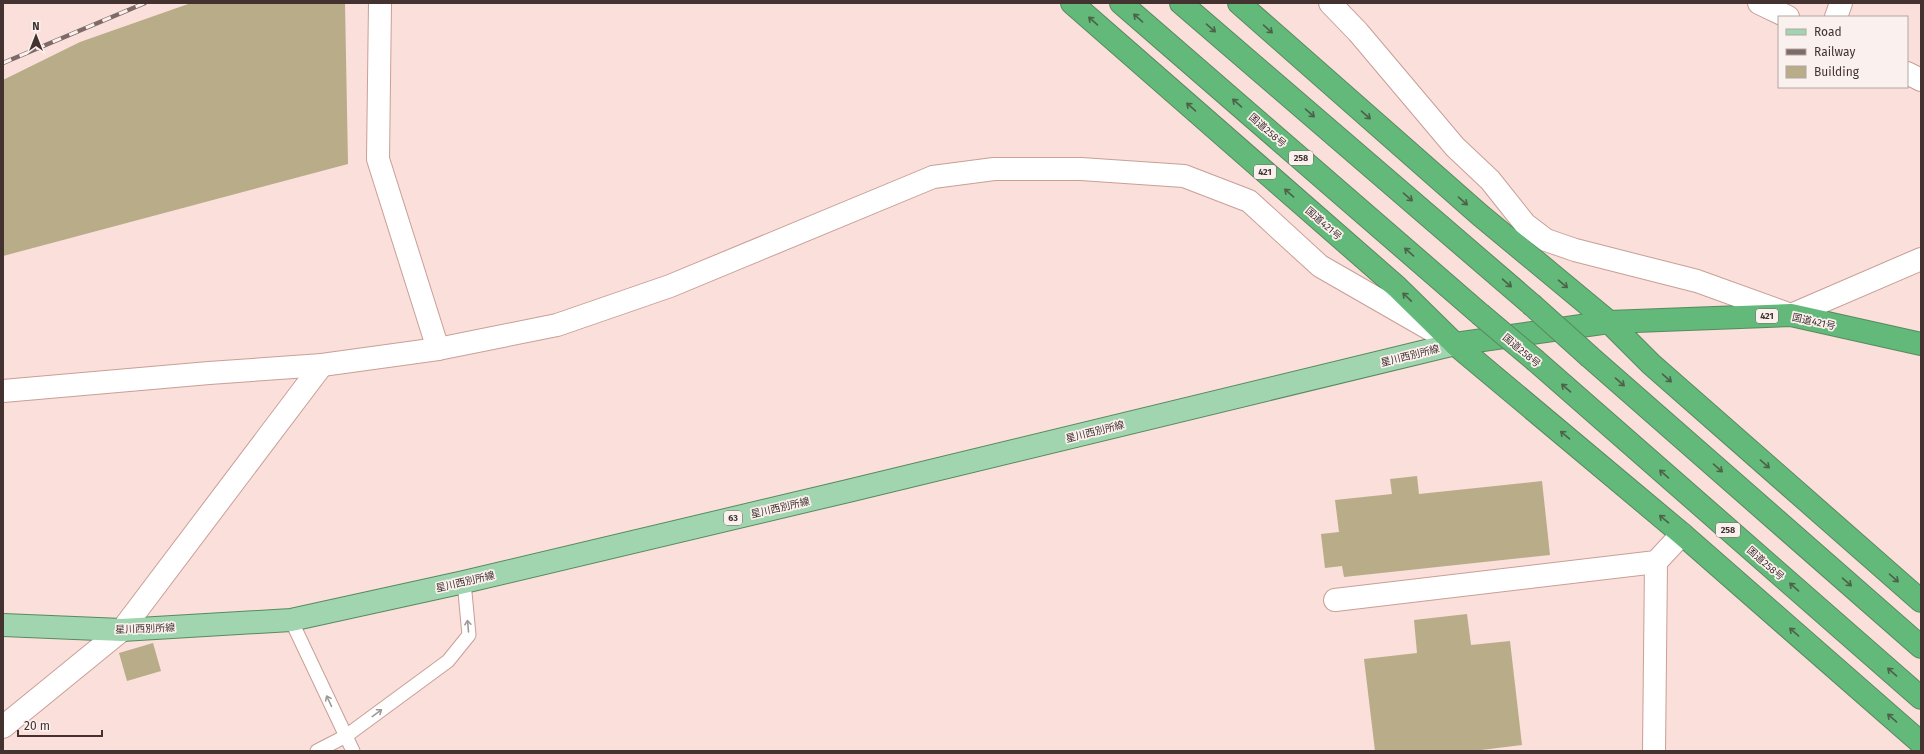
<svg xmlns="http://www.w3.org/2000/svg" width="1924" height="754" font-family="'Fira Sans','Noto Sans JP',sans-serif">
<style>
.building{fill:#b9ac88}
.lines{fill:none;stroke-linecap:round;stroke-linejoin:round}
.lane-casing{stroke:#c99f97;stroke-width:15}
.street-casing{stroke:#c99f97;stroke-width:24}
.primary-casing{stroke:#578a5f;stroke-width:24}
.highway-casing{stroke:#578a5f;stroke-width:24}
.lane{stroke:#fff;stroke-width:13}
.street{stroke:#fff;stroke-width:22}
.primary{stroke:#a1d5af;stroke-width:22}
.highway{stroke:#62b979;stroke-width:22}
.rail-casing{stroke:#7e6a66;stroke-width:4.5}
.rail{stroke:#faf1ef;stroke-width:3;stroke-dasharray:9;stroke-linecap:butt}
.highway-bridge-casing{stroke:#578a5f;stroke-width:24;stroke-linecap:butt}
.highway-bridge{stroke:#62b979;stroke-width:22}
.oneway{stroke:#4e6149}
.oneway2{stroke:#a19897}
.labels{text-anchor:middle;stroke-width:3.5;stroke-linejoin:round;paint-order:stroke}
.shield{fill:#faf1ef;stroke:#7a6b69;stroke-width:1}
.shield-label{font-size:9px;font-weight:bold;fill:#43322f}
.street-label{font-size:10px;fill:#43322f;stroke:#faf1ef}
</style>
<rect width="100%" height="100%" fill="#fadfda"/>
<g class="building">
<path d="M191,3H345L348,164L3,256V80L80,42Z"/>
<path d="M1417,476L1419,494L1542,481L1550,555L1344,577L1342,566L1325,568L1321,534L1339,532L1335,500L1392,494L1390,479Z"/>
<path d="M1467,614L1471,645L1510,641L1522,745L1473,751H1375L1364,659L1417,653L1414,620Z"/>
<path d="M153,643L161,671L127,681L119,653Z"/>
</g>
<g class="lines">
<defs>
<g id="lane">
<path d="M291,620L353,751"/>
<path d="M317,751L346,736L448,661L469,635L464,582"/>
</g>
<g id="street">
<path d="M380,3L378,159L438,349"/>
<path d="M1330,3L1358,32L1455,147L1490,180L1525,224L1546,240L1575,250L1697,281L1791,315L1921,259"/>
<path d="M1759,3L1788,17"/>
<path d="M1836,17L1841,3"/>
<path d="M1907,73L1921,80"/>
<path d="M3,391L209,373L322,365L438,349L557,325L670,286L933,177L994,169H1081L1184,176L1249,201L1320,266L1442,336"/>
<path d="M1335,600L1656,562L1682,534"/>
<path d="M3,727L122,630L322,365"/>
<path d="M1654,751L1656,562"/>
</g>
<path id="primary" d="M3,625L122,630L291,620L464,582L848,491L1455,344"/>
<g id="highway">
<path d="M1072,3L1397,287L1455,344L1682,534L1921,743"/>
<path d="M1121,3L1480,314"/>
<path d="M1181,3L1531,304"/>
<path d="M1239,3L1480,215L1609,322L1651,364L1921,601"/>
<path d="M1455,344L1609,322L1791,315L1921,344"/>
<path d="M1590,357L1921,647"/>
<path d="M1536,361L1921,698"/>
</g>
</defs>
<use href="#lane" class="lane-casing"/>
<use href="#street" class="street-casing"/>
<use href="#primary" class="primary-casing"/>
<use href="#highway" class="highway-casing"/>
<use href="#lane" class="lane"/>
<use href="#street" class="street"/>
<use href="#primary" class="primary"/>
<use href="#highway" class="highway"/>
<defs>
<path id="rail" d="M3,63L145,3"/>
</defs>
<use href="#rail" class="rail-casing"/>
<use href="#rail" class="rail"/>
<defs>
<g id="highway-bridge">
<path d="M1531,304L1590,357"/>
<path d="M1480,314L1536,361"/>
</g>
</defs>
<use href="#highway-bridge" class="highway-bridge-casing"/>
<use href="#highway-bridge" class="highway-bridge"/>
</g>
<defs><path id="oneway-shaft" d="M-6 0H5M1.5-3L5.5 0L1.5 3" fill="none" stroke-width="1.6" stroke-linecap="round" stroke-linejoin="round"/></defs>
<g class="oneway">
<use href="#oneway-shaft" transform="translate(1138 18) rotate(-139)"/>
<use href="#oneway-shaft" transform="translate(1093 21) rotate(-139)"/>
<use href="#oneway-shaft" transform="translate(1211 28) rotate(41)"/>
<use href="#oneway-shaft" transform="translate(1268 29) rotate(41)"/>
<use href="#oneway-shaft" transform="translate(1237 103) rotate(-139)"/>
<use href="#oneway-shaft" transform="translate(1191 107) rotate(-139)"/>
<use href="#oneway-shaft" transform="translate(1310 113) rotate(41)"/>
<use href="#oneway-shaft" transform="translate(1366 115) rotate(41)"/>
<use href="#oneway-shaft" transform="translate(1289 193) rotate(-139)"/>
<use href="#oneway-shaft" transform="translate(1408 197) rotate(41)"/>
<use href="#oneway-shaft" transform="translate(1463 201) rotate(41)"/>
<use href="#oneway-shaft" transform="translate(1409 252) rotate(-139)"/>
<use href="#oneway-shaft" transform="translate(1507 283) rotate(41)"/>
<use href="#oneway-shaft" transform="translate(1563 284) rotate(40)"/>
<use href="#oneway-shaft" transform="translate(1407 297) rotate(-136)"/>
<use href="#oneway-shaft" transform="translate(1667 378) rotate(41)"/>
<use href="#oneway-shaft" transform="translate(1620 382) rotate(41)"/>
<use href="#oneway-shaft" transform="translate(1566 388) rotate(-139)"/>
<use href="#oneway-shaft" transform="translate(1565 435) rotate(-140)"/>
<use href="#oneway-shaft" transform="translate(1765 464) rotate(41)"/>
<use href="#oneway-shaft" transform="translate(1718 468) rotate(41)"/>
<use href="#oneway-shaft" transform="translate(1664 474) rotate(-139)"/>
<use href="#oneway-shaft" transform="translate(1664 519) rotate(-140)"/>
<use href="#oneway-shaft" transform="translate(1894 578) rotate(41)"/>
<use href="#oneway-shaft" transform="translate(1847 582) rotate(41)"/>
<use href="#oneway-shaft" transform="translate(1794 587) rotate(-139)"/>
<use href="#oneway-shaft" transform="translate(1794 632) rotate(-139)"/>
<use href="#oneway-shaft" transform="translate(1892 672) rotate(-139)"/>
<use href="#oneway-shaft" transform="translate(1892 718) rotate(-139)"/>
</g>
<g class="oneway2">
<use href="#oneway-shaft" transform="translate(468 626) rotate(-95)"/>
<use href="#oneway-shaft" transform="translate(329 701) rotate(-115)"/>
<use href="#oneway-shaft" transform="translate(377 713) rotate(-36)"/>
</g>
<g class="labels">
<g class="shield">
<rect x="1289" y="151" width="24" height="14" rx="3"/>
<rect x="1254" y="165" width="22" height="14" rx="3"/>
<rect x="1756" y="309" width="22" height="14" rx="3"/>
<rect x="724" y="511" width="18" height="14" rx="3"/>
<rect x="1716" y="523" width="24" height="14" rx="3"/>
</g>
<g class="shield-label">
<text x="1301" y="161">258</text>
<text x="1265" y="175">421</text>
<text x="1767" y="319">421</text>
<text x="733" y="521">63</text>
<text x="1728" y="533">258</text>
</g>
<g class="street-label">
<text transform="translate(1268 130) rotate(41)" y="4">国道258号</text>
<text transform="translate(1324 223) rotate(41)" y="4">国道421号</text>
<text transform="translate(1814 321) rotate(12)" y="4">国道421号</text>
<text transform="translate(1522 350) rotate(40)" y="4">国道258号</text>
<text transform="translate(1410 355) rotate(-14)" y="4">星川西別所線</text>
<text transform="translate(1095 431) rotate(-14)" y="4">星川西別所線</text>
<text transform="translate(780 507) rotate(-13)" y="4">星川西別所線</text>
<text transform="translate(1766 563) rotate(41)" y="4">国道258号</text>
<text transform="translate(465 581) rotate(-13)" y="4">星川西別所線</text>
<text transform="translate(145 628) rotate(-2)" y="4">星川西別所線</text>
</g>
</g>
<rect width="1924" height="754" fill="none" stroke="#43322f" stroke-width="8"/>
<rect x="1778" y="16" width="130" height="72" fill="#faf1ef" stroke="#b1a5a2"/>
<rect x="1786" y="29" width="20" height="6" fill="#a1d5af" stroke="#b1a5a2"/>
<text x="1814" y="36" font-size="12" fill="#43322f">Road</text>
<rect x="1786" y="49" width="20" height="6" fill="#7e6a66" stroke="#b1a5a2"/>
<text x="1814" y="56" font-size="12" fill="#43322f">Railway</text>
<rect x="1786" y="66" width="20" height="12" fill="#b9ac88" stroke="#b1a5a2"/>
<text x="1814" y="76" font-size="12" fill="#43322f">Building</text>
<g transform="translate(36 36)" stroke="#faf1ef" stroke-width="3" paint-order="stroke">
<path d="M0-3L7 15L0 10L-7 15Z" fill="#43322f"/>
<text y="-6" font-size="11" font-weight="bold" text-anchor="middle" fill="#43322f">N</text>
</g>
<path d="M18 730v6h84v-6" fill="none" stroke="#43322f" stroke-width="2"/>
<text x="24" y="730" font-size="12" fill="#43322f" stroke="#faf1ef" stroke-width="3" paint-order="stroke">20 m</text>
</svg>
